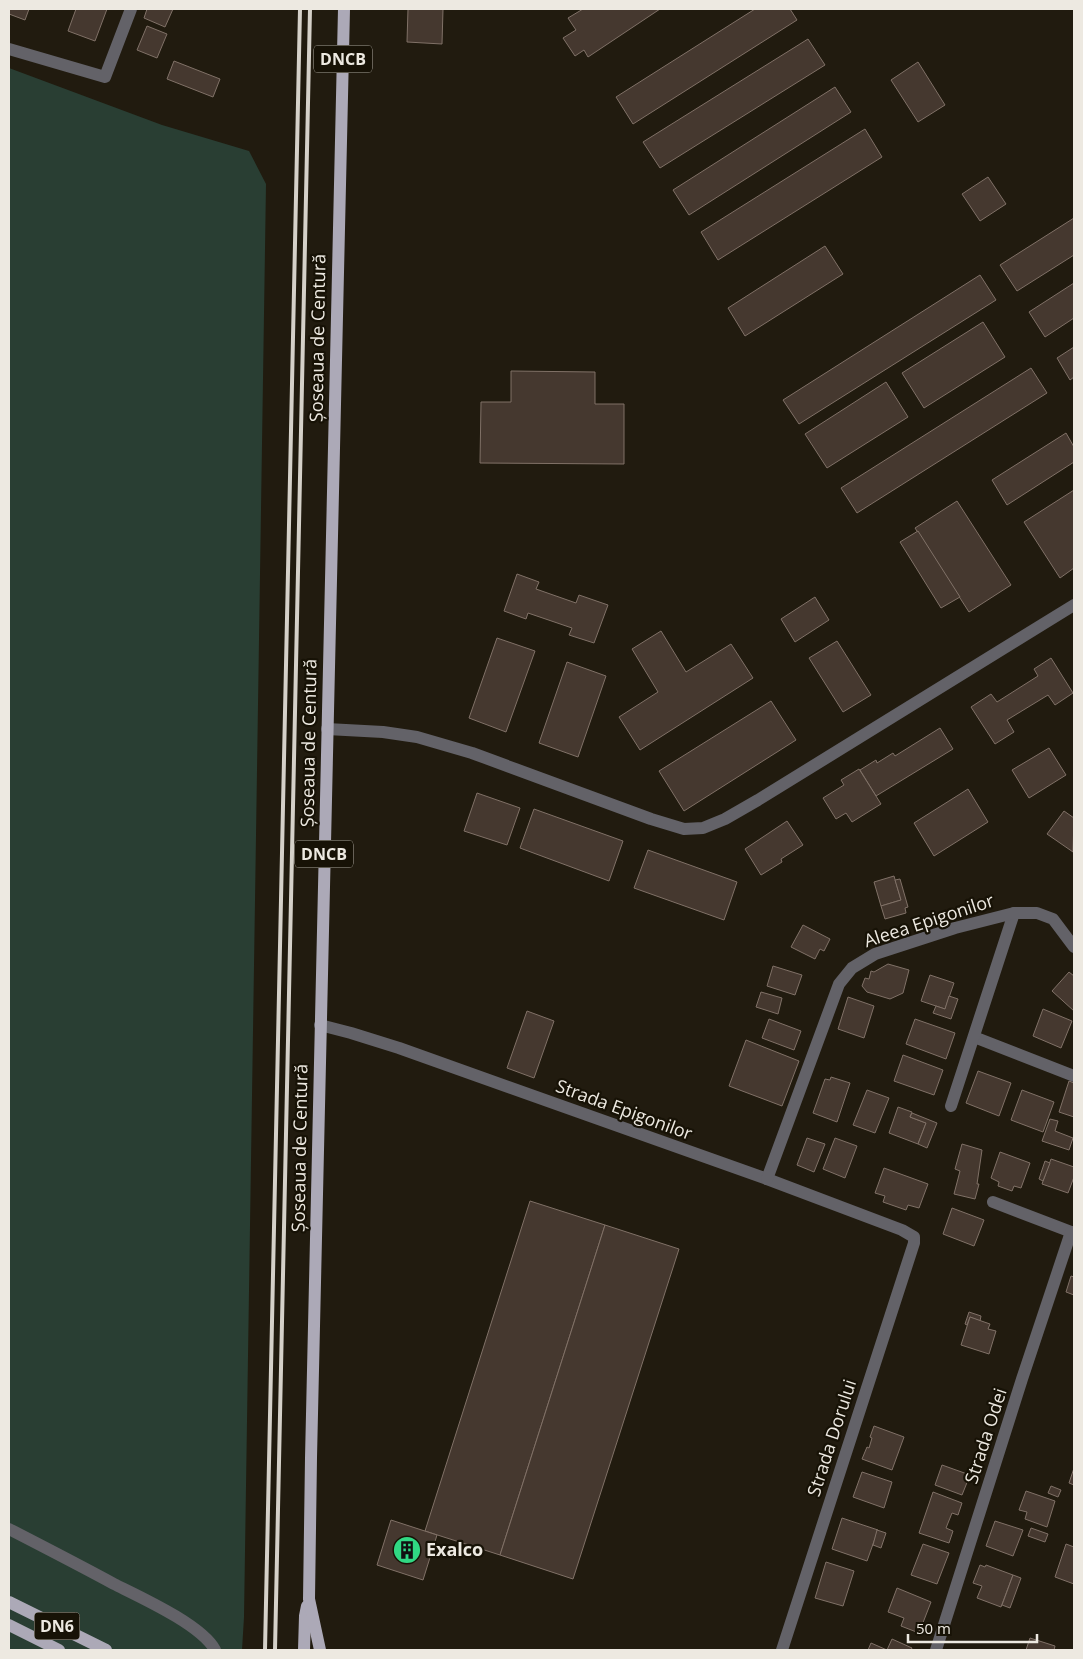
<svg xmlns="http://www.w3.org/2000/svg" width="1083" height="1659" font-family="'Open Sans',sans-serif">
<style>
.green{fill:#293e33}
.building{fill:#45382f;stroke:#807167}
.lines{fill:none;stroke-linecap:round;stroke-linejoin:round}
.minor{stroke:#636268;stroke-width:12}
.primary{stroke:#aca9b7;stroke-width:12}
.rail{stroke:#d5d1c9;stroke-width:4}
.labels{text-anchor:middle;stroke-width:4.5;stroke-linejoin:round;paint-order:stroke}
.shield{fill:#171206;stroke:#ada89f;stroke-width:1}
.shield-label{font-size:16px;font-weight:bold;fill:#ede9e1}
.street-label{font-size:18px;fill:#ede9e1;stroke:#171206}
.poi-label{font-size:18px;font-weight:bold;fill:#ede9e1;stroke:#171206;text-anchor:start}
</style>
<rect width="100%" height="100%" fill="#211b0f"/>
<path class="green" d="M9,68L162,125L249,151L266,184L244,1617L242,1650H9Z"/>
<g class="building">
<path d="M9,9H29L25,20L9,14Z"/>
<path d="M76,9H107L95,41L68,31Z"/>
<path d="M147,9H173L165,27L144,18Z"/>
<path d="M408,9H443L442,44L407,42Z"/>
<path d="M583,9H660L588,57L584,50L575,56L563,38L576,30L568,18Z"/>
<path d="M755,9H790L797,20L633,124L616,97Z"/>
<path d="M147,26L167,34L157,58L137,50Z"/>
<path d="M808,39L825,65L660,168L643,142Z"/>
<path d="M174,61L220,79L213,97L167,79Z"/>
<path d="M918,62L945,105L918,122L891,80Z"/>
<path d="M835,87L851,112L689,215L673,190Z"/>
<path d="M865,129L882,157L718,260L701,232Z"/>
<path d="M988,177L1006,204L980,221L962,194Z"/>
<path d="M1074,218V255L1017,291L1000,265Z"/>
<path d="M825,246L843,274L745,336L728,308Z"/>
<path d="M980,275L996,300L799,424L783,400Z"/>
<path d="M1074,283V318L1045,337L1029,312Z"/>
<path d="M983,322L1005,357L924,408L902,373Z"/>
<path d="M1074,347V377L1070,380L1057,358Z"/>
<path d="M1031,368L1047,393L857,513L841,488Z"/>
<path d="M511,371L595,372V404H624V464L480,463L481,402H511Z"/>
<path d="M886,382L908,417L827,468L805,434Z"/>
<path d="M1066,433L1074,447V462L1007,505L992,480Z"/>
<path d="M1074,490V568L1060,578L1024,522Z"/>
<path d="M957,501L1011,585L969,612L915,528Z"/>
<path d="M918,531L960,597L941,608L900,542Z"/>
<path d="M517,574L539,582L536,589L576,603L579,595L608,605L594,643L569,635L572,628L528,613L526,619L504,611Z"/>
<path d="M815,597L829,620L795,642L781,619Z"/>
<path d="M661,631L686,672L731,644L753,678L640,750L619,717L658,692L632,649Z"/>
<path d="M497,638L535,651L506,732L469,718Z"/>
<path d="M837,641L871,695L843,712L809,658Z"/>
<path d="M1051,658L1073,693L1055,705L1048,695L1007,720L1014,732L995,744L971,707L991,694L997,702L1038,676L1034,669Z"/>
<path d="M567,662L606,676L578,757L539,743Z"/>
<path d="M771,701L796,740L684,811L659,771Z"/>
<path d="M940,728L953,749L876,796L860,770L876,760L877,763L893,753L895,756Z"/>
<path d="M1049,748L1066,775L1029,798L1012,770Z"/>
<path d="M859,769L881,804L852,822L846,813L836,819L823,798L844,785L841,780Z"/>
<path d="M968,789L988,822L934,856L914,823Z"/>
<path d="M477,793L520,808L507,845L464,831Z"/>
<path d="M534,809L623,841L609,881L520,848Z"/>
<path d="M1064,811L1074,818L1073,852L1047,834Z"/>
<path d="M787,821L803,845L781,859L782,862L761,875L745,849Z"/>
<path d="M648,850L737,882L724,920L634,888Z"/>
<path d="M894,876L901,900L881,906L874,882Z"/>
<path d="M900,879L908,907L905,908L906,913L885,919L881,906L901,900L895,880Z"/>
<path d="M803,925L830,939L824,951L820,949L815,959L791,947Z"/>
<path d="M888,964L909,970L903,993L890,999L867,992L862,986L865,978L869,979L871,971L874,972Z"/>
<path d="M773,966L802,975L795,995L767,986Z"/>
<path d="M1069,972L1074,976V1011L1052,991Z"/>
<path d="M930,975L954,983L945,1009L921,1001Z"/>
<path d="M761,992L782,998L778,1014L756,1007Z"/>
<path d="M949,996L958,999L951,1019L933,1013L936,1006L945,1009Z"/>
<path d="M848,997L874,1006L864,1038L838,1029Z"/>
<path d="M1043,1009L1072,1021L1061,1048L1033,1036Z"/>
<path d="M527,1011L554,1021L534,1078L507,1068Z"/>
<path d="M769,1019L801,1031L794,1050L762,1038Z"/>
<path d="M915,1019L955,1033L946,1059L906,1044Z"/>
<path d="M746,1040L799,1061L782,1106L729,1086Z"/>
<path d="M903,1055L943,1070L934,1095L894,1081Z"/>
<path d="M978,1071L1011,1083L999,1116L966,1103Z"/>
<path d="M831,1077L850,1083L837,1122L813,1113L825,1079L830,1080Z"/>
<path d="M1069,1081L1074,1083V1117L1059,1112Z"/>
<path d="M867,1090L889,1098L875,1133L853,1125Z"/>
<path d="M1022,1090L1054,1102L1043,1132L1011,1120Z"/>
<path d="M898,1107L912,1112L910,1117L926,1123L918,1144L889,1133Z"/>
<path d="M912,1113L937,1123L927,1148L918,1144L926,1123L910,1117Z"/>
<path d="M1050,1119L1058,1121L1055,1131L1073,1138L1069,1150L1042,1141Z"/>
<path d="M807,1138L825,1144L814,1172L797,1165Z"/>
<path d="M835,1138L857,1146L845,1178L823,1169Z"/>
<path d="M962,1144L982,1150L977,1184H979L975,1199L954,1194L960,1171L955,1169Z"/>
<path d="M1000,1152L1030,1163L1021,1188L1014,1186L1012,1191L998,1186L999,1182L991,1178Z"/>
<path d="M1051,1159L1074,1167V1177L1068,1193L1042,1184Z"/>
<path d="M1045,1161L1050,1163L1043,1181L1039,1179Z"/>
<path d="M884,1168L928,1184L919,1208L908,1205L906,1210L883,1202L885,1196L875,1193Z"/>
<path d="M530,1201L605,1225L500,1555L425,1531Z"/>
<path d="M952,1208L984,1220L974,1246L943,1234Z"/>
<path d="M605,1225L679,1249L573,1579L500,1555Z"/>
<path d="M1071,1276L1074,1277V1295L1066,1292Z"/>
<path d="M969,1312L981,1316L980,1321L970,1317L967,1325L965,1324Z"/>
<path d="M970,1317L990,1324L988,1329L996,1331L989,1354L961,1345Z"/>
<path d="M874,1426L904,1437L892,1470L862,1459L867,1447L869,1448L872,1438L870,1437Z"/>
<path d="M942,1465L970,1475L962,1495L935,1485Z"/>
<path d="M1074,1468V1485L1069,1483Z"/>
<path d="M862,1472L892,1482L884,1508L853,1497Z"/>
<path d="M1051,1486L1061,1490L1058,1497L1048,1493Z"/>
<path d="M1026,1491L1055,1501L1047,1527L1025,1519L1027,1512L1019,1510Z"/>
<path d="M933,1492L962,1503L958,1515L952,1513L946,1528L953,1531L949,1543L919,1533Z"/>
<path d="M842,1518L878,1530L867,1561L832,1549Z"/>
<path d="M391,1520L437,1535L423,1580L377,1565Z"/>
<path d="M995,1521L1023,1530L1013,1556L986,1546Z"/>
<path d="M1031,1528L1048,1534L1045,1542L1028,1536Z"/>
<path d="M877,1530L886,1533L881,1548L873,1545Z"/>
<path d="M923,1544L949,1553L937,1584L911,1575Z"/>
<path d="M1066,1544L1074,1547V1584L1055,1577Z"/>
<path d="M826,1562L854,1571L843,1606L815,1598Z"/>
<path d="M980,1565L985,1567L986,1565L1013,1575L1001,1607L977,1598L982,1586L973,1583Z"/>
<path d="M1013,1575L1021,1578L1010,1608L1002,1605Z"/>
<path d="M897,1588L931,1602L919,1633L901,1626L904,1618L888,1612Z"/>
<path d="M1030,1638L1055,1646L1054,1650H1026Z"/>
<path d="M892,1639L912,1648L911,1650H868L871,1643L887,1650Z"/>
</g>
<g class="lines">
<g class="minor">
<path d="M9,49L105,77L131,9"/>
<path d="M327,729L383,732L417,737L472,753L651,819L684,829L703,828L725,819L758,800L1074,605"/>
<path d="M320,1025L351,1033L399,1048L767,1179L902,1230L914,1237V1243L782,1650"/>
<path d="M974,1037L1074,1076"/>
<path d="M951,1106L1014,913"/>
<path d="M767,1179L839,984L852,968L875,954L955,928L1014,913H1037L1053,919L1074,947"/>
<path d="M993,1202L1074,1233"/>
<path d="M9,1529C44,1547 79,1565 114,1584C140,1597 202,1625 215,1650"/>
<path d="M936,1650L1022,1379L1071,1232"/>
</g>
<g class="primary">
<path d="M9,1602L106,1650"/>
<path d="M9,1625L59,1650"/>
<path d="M304,1650L305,1616L307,1606"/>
<path d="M320,1650L309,1599L311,1458L344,9"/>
</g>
<g class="rail">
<path d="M265,1650L300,9"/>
<path d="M275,1650L310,9"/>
</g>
</g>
<defs>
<symbol id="building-disc" viewBox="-11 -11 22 22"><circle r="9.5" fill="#30d883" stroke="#171206"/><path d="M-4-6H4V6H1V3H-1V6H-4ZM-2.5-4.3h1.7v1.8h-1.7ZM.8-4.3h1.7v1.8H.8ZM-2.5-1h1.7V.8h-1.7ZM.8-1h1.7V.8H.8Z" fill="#111"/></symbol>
</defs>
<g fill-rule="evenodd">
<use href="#building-disc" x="391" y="1534" width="32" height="32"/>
</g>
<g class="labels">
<g class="shield">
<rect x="314" y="45.5" width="58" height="27" rx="4"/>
<rect x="295" y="840.5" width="58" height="27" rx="4"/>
<rect x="34.5" y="1612.5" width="45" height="27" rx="4"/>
</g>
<g class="shield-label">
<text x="343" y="65">DNCB</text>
<text x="324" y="860">DNCB</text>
<text x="57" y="1632">DN6</text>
</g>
<g class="street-label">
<text transform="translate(318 338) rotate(-89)" y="6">Șoseaua de Centură</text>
<text transform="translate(309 743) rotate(-89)" y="6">Șoseaua de Centură</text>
<text transform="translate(929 921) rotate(-18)" y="6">Aleea Epigonilor</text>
<text transform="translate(624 1110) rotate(20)" y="6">Strada Epigonilor</text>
<text transform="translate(300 1148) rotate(-89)" y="6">Șoseaua de Centură</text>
<text transform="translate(986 1436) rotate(-72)" y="6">Strada Odei</text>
<text transform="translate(832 1438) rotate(-72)" y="6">Strada Dorului</text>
</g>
<g class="poi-label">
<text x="426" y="1556">Exalco</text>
</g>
</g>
<rect width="1083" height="1659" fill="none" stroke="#ede9e1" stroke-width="20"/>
<path d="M908 1634v8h129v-8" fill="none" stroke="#ede9e1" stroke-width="2.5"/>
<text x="916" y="1634" font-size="15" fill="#ede9e1" stroke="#171206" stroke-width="4" paint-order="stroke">50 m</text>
</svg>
